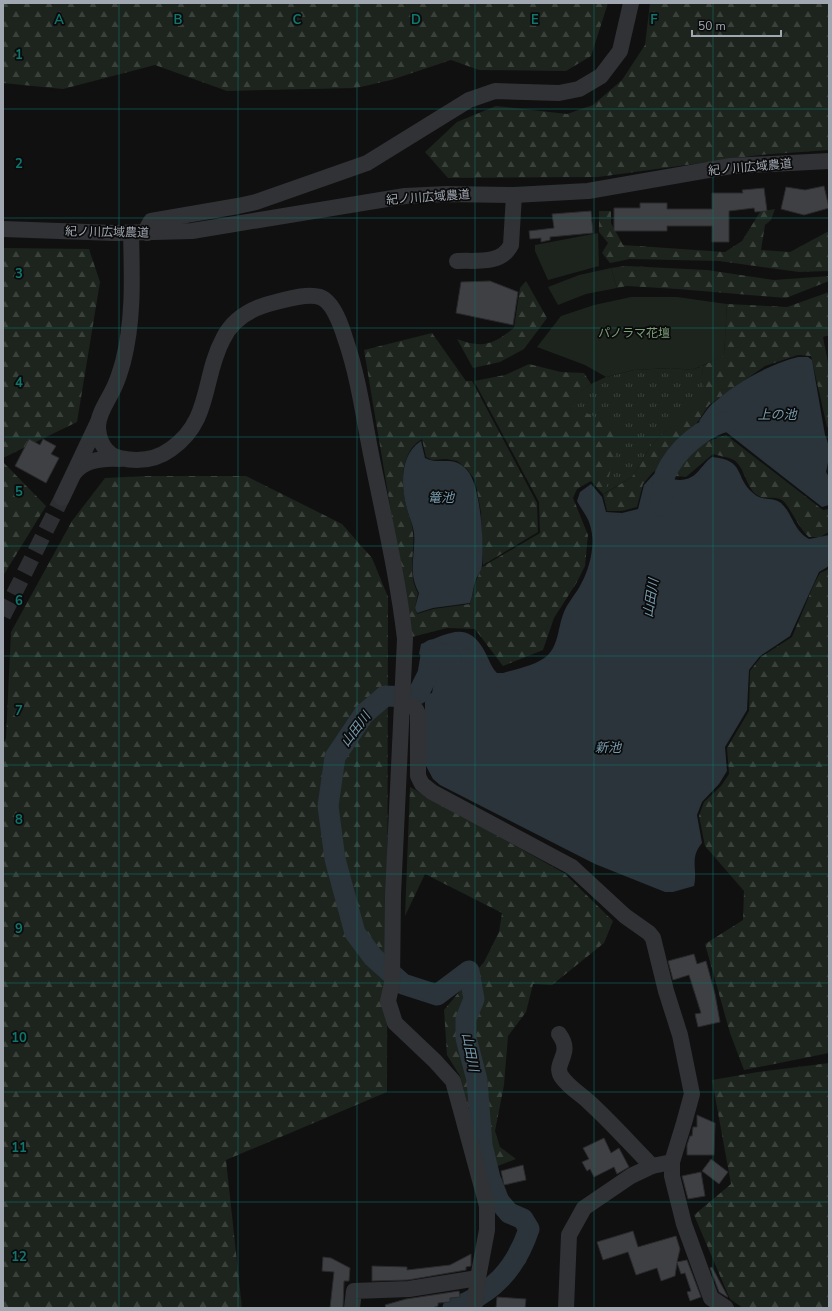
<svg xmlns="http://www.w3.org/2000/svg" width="832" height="1311" font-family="'Nunito Sans','Noto Sans JP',sans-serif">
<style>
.grass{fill:url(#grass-tufts)}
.forest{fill:url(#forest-firs)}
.green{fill:#1c241d}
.water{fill:#2a343a}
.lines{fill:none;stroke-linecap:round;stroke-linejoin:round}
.stream{stroke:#2a343a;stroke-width:3.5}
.river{stroke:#2a343a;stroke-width:21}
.building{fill:#3f4044;stroke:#2a2a2d}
.minor-tunnel{stroke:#2d2e31;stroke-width:16;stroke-dasharray:16 8;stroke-linecap:butt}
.minor{stroke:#313236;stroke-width:16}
.grid{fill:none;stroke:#0f766e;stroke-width:1;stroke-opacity:0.55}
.labels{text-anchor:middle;stroke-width:3.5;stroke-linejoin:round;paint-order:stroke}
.street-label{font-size:12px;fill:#a1a8b2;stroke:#0b0b0c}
.park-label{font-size:12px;fill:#7a9e78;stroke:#0b0b0c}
.water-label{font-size:13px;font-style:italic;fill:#779bae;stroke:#0b0b0c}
.grid-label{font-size:13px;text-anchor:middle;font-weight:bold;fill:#0f766e;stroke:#0b0b0c;stroke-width:3.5;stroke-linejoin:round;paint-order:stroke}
</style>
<defs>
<pattern id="grass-tufts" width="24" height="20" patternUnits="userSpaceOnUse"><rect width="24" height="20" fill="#1c241d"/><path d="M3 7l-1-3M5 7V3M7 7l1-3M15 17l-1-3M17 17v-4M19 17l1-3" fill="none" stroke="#3a413b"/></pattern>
<pattern id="forest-firs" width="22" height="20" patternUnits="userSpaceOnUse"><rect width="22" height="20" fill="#1c241d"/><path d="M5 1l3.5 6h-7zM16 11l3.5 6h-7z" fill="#3a413b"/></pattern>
</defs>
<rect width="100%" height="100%" fill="#101011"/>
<path class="grass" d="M702,366L705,397L652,444L632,477L603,494L564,402L591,384L606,377L634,370L671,368L692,370Z"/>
<g class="forest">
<path d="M3,3H608L591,56L566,71L479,70L451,60L391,80L356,88L227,91L155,65L63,89L3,83Z"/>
<path d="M650,3H829V150L760,155L598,177L448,178L425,152L457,122L496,106L567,114L593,105L622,80L645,45Z"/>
<path d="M775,209L771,220L765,225L761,250L790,252L829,231V271L799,272L719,261L630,259L610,263L602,253L608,243L599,232V211H611V223L623,245L725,252L742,241L760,212Z"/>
<path d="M3,248L89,249L100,282L77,422L3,458Z"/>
<path d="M626,266L707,270L774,280L829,276V281L786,298L678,289L627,286L617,288L611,268Z"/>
<path d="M526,281L547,318L524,349L500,362L473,368L457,339C484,349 493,344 514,328L520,288Z"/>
<path d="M829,292V335L823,337L829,368V428L827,427L811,356L798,355L765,366L709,405L663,473L654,471L643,484L637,507L622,511H607L603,494L591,481L577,489L573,498L588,535L585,566L577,582L554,618L543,650L503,666L475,629L447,628L412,637L364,350L432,333L466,381H472L537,503L538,532L483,565L481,512L475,480L467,469L457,461L446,459L432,460L426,457L422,439C399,453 401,486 407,509C409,517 413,525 413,533C415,554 407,573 418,593L415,608L417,614L433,609L470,604L476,581L482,567L540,533L539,502L474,381L505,375L529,364L561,372L584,373L591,384L565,402L622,431L604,494L632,477L652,444L704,397L702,366L724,355L727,304L787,307Z"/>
<path d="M726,435L823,510L829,509V532L820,537H809C798,528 790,506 782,500C775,496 767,499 761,497C746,492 746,468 734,460C728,457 719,456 713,454L686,477L676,476L672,473L680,459L706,442Z"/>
<path d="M3,462L46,506L3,576Z"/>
<path d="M147,476H246L342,524L372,558L388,597L387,1092L226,1160L242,1308H3V744L6,738L11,632L72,521L105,478Z"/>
<path d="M829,569V1053L744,1070L730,1033L705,944L743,920L744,891L705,846L699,816L704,802L721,786L729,774L727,748L749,711L750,671L761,657L792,637L814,584L820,573Z"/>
<path d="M410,787L564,873L613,921L604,943L552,985L533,984L526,1012L508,1036L504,1085L495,1131L500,1147L516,1159L498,1166L497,1179L487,1180L460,1076L447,1055L444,1010L484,962L499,932L502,913L425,874L405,916Z"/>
<path d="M829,1063V1308H743L730,1299L694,1215L731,1184L712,1080L758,1072Z"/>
</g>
<g class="green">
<path d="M598,233L599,266L548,280L535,251V245Z"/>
<path d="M611,268L617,288L586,294L558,305L548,287L579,275Z"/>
<path d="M631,297H677L727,304L724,356L692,370L671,368L634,370L606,377L585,365L537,347L561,316L594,305Z"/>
</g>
<g class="water">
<path d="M798,357H808L812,360L825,435C831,447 829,460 826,472L829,477V505L822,507L726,432L712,436L699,421C703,416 706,410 711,405C734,384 767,365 798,357Z"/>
<path d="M421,441L425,458C440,466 453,454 467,470C481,485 484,544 482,565C482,570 478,575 476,579C473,587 473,595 470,603L433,608L417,613L415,608L419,593C407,571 416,555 414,533C413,524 409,517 407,509C401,487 399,455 421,441Z"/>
<path d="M712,457C746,460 734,477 753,493C762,502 772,496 781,503C793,514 793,530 809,539L829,535V566L819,572L790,636L760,656L749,670L747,710L725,747L727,771L719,784L702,802L697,815L702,843C689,858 698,869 694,886L673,892H665L595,864L440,785L433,779L425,764V702L427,694L432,693L438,661L436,658L423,657L419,654L421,644C448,634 468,619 485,652C489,659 491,667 497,673H503C516,669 538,665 548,655C559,644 558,626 564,612C568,602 576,594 581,584C590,567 596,544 590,525C588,517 581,509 577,501L580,492L591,484L602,497L606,512L622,513L638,509L644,485L655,473C672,480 688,486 701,468C705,464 707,460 712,457Z"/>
</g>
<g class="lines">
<path class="stream" d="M481,1305L524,1262L533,1239L526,1237"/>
<g class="river">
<path d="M661,506C662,497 662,484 665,475C676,449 705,425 732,420"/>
<path d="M451,660L445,655L432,650L428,674L418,694L410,697L385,696L364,714L335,757L328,806L335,859L355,933L373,957L403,984L437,995L469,971L474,999L466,1019V1038L477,1080L482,1145L490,1178L499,1201L509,1213L523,1219L529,1229C516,1268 493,1294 453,1308"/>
</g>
</g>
<g class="building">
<path d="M824,186L829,208L804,215L781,209L786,187L805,190Z"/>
<path d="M764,188L767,211L755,212L754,208L729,211V242H712V226H667V231H614V208H640V203H667V209H712V193H743L742,190Z"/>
<path d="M591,211L593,233L550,237V240L541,242V238L530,239L529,231L554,228L552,214Z"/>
<path d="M490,281L518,292L513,325L456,313L461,282Z"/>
<path d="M29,439L40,445L43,439L56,446L51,454L59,458L46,483L15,466Z"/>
<path d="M694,954L697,964L706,961L715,994L720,1022L698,1027L695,1014L701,1013L689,975L673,980L668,961Z"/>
<path d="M697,1115L715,1123L714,1155H687V1145L690,1136H692L693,1127H697Z"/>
<path d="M604,1138L611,1153L619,1148L629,1167L617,1174L614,1167L594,1177L590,1169L587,1171L582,1162L589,1159L583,1148Z"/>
<path d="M711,1159L728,1172L719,1184L702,1171Z"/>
<path d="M523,1165L526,1180L504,1185L501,1171Z"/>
<path d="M701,1172L705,1196L688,1199L682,1176Z"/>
<path d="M633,1231L638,1247L676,1236L680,1249L677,1262L687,1260L701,1297L690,1301L687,1292L691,1291L685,1273L681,1274L677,1263L675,1276L661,1281L657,1268L636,1275L628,1252L603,1260L597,1242Z"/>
<path d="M471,1254V1266L466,1267V1270L408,1280L372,1281V1266L407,1267V1270L450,1265Z"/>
<path d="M323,1257L331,1258L350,1268L349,1281H344L343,1308H330L334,1272L322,1271Z"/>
<path d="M712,1267L728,1297H727L719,1292L710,1268Z"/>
<path d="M459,1291L460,1297L450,1298V1302L438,1303V1306L432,1308H386L385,1305L406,1299Z"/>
<path d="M497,1297L526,1299L525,1308H496Z"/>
</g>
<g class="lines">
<path class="minor-tunnel" d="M3,616L62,498"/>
<g class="minor">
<path d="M3,229L115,233L192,231L405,196L447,194L514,195L588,191L731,166L829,161"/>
<path d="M131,233C132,277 134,319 123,362C121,369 119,376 116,383C111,397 97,413 98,428C99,442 106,455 120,458C138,462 156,460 171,449C212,420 202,378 223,339C233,318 254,307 276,302C288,299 307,293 320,297C334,302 342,328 346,341C359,379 364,420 372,459C384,518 398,578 405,639L393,895L392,983L388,1001L395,1023L435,1061L453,1081L487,1206V1230L478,1278L474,1308"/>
<path d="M147,233L148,226L151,221L238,206L256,202L367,163L469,100L495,91L559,93L579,89L601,76L620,51L631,3"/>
<path d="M457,261C476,260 501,265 511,245L514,195"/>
<path d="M75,472C86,459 104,458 120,459"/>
<path d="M62,498L98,422"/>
<path d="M402,705C410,706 415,705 418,714V776L422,784L432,792L572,867L625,916L649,933L653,938L666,991L680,1035L692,1094L684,1123L672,1162V1176L684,1224L711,1298L726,1308"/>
<path d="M559,1034C574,1054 553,1062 561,1076C569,1088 581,1094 590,1103C612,1123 631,1145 652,1166"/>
<path d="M352,1308L354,1291L409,1289L478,1278"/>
<path d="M566,1308L569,1235L584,1208L631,1176L652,1166L672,1162"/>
</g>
</g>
<path class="grid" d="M119,3V1308M238,3V1308M357,3V1308M475,3V1308M594,3V1308M713,3V1308M3,109H829M3,218H829M3,328H829M3,437H829M3,546H829M3,656H829M3,765H829M3,874H829M3,983H829M3,1092H829M3,1202H829"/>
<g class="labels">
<g class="street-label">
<text transform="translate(750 167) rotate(-5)" y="4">紀ノ川広域農道</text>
<text transform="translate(428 197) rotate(-4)" y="4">紀ノ川広域農道</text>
<text transform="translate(107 232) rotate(1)" y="4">紀ノ川広域農道</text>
</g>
<g class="park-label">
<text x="634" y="337">パノラマ花壇</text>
</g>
<g class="water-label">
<text x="777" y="419">上の池</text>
<text x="441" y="502">篭池</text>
<text transform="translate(650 598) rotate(-81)" y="5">山田川</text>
<text transform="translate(355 729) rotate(-53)" y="5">山田川</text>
<text x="608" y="752">新池</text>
<text transform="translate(471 1052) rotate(79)" y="5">山田川</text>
</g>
</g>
<g class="grid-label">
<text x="59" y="24">A</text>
<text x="178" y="24">B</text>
<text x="297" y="24">C</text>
<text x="416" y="24">D</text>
<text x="535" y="24">E</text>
<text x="654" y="24">F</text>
<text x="19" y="59">1</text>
<text x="19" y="168">2</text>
<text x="19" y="278">3</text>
<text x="19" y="387">4</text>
<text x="19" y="496">5</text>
<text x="19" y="605">6</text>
<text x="19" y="715">7</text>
<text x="19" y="824">8</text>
<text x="19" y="933">9</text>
<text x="19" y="1042">10</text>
<text x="19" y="1152">11</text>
<text x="19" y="1261">12</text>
</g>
<rect width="832" height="1311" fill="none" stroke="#a1a8b2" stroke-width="8"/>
<path d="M692 30v6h89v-6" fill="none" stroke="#a1a8b2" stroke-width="2"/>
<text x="698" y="30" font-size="12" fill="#a1a8b2" stroke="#0b0b0c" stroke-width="3" paint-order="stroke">50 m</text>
</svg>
